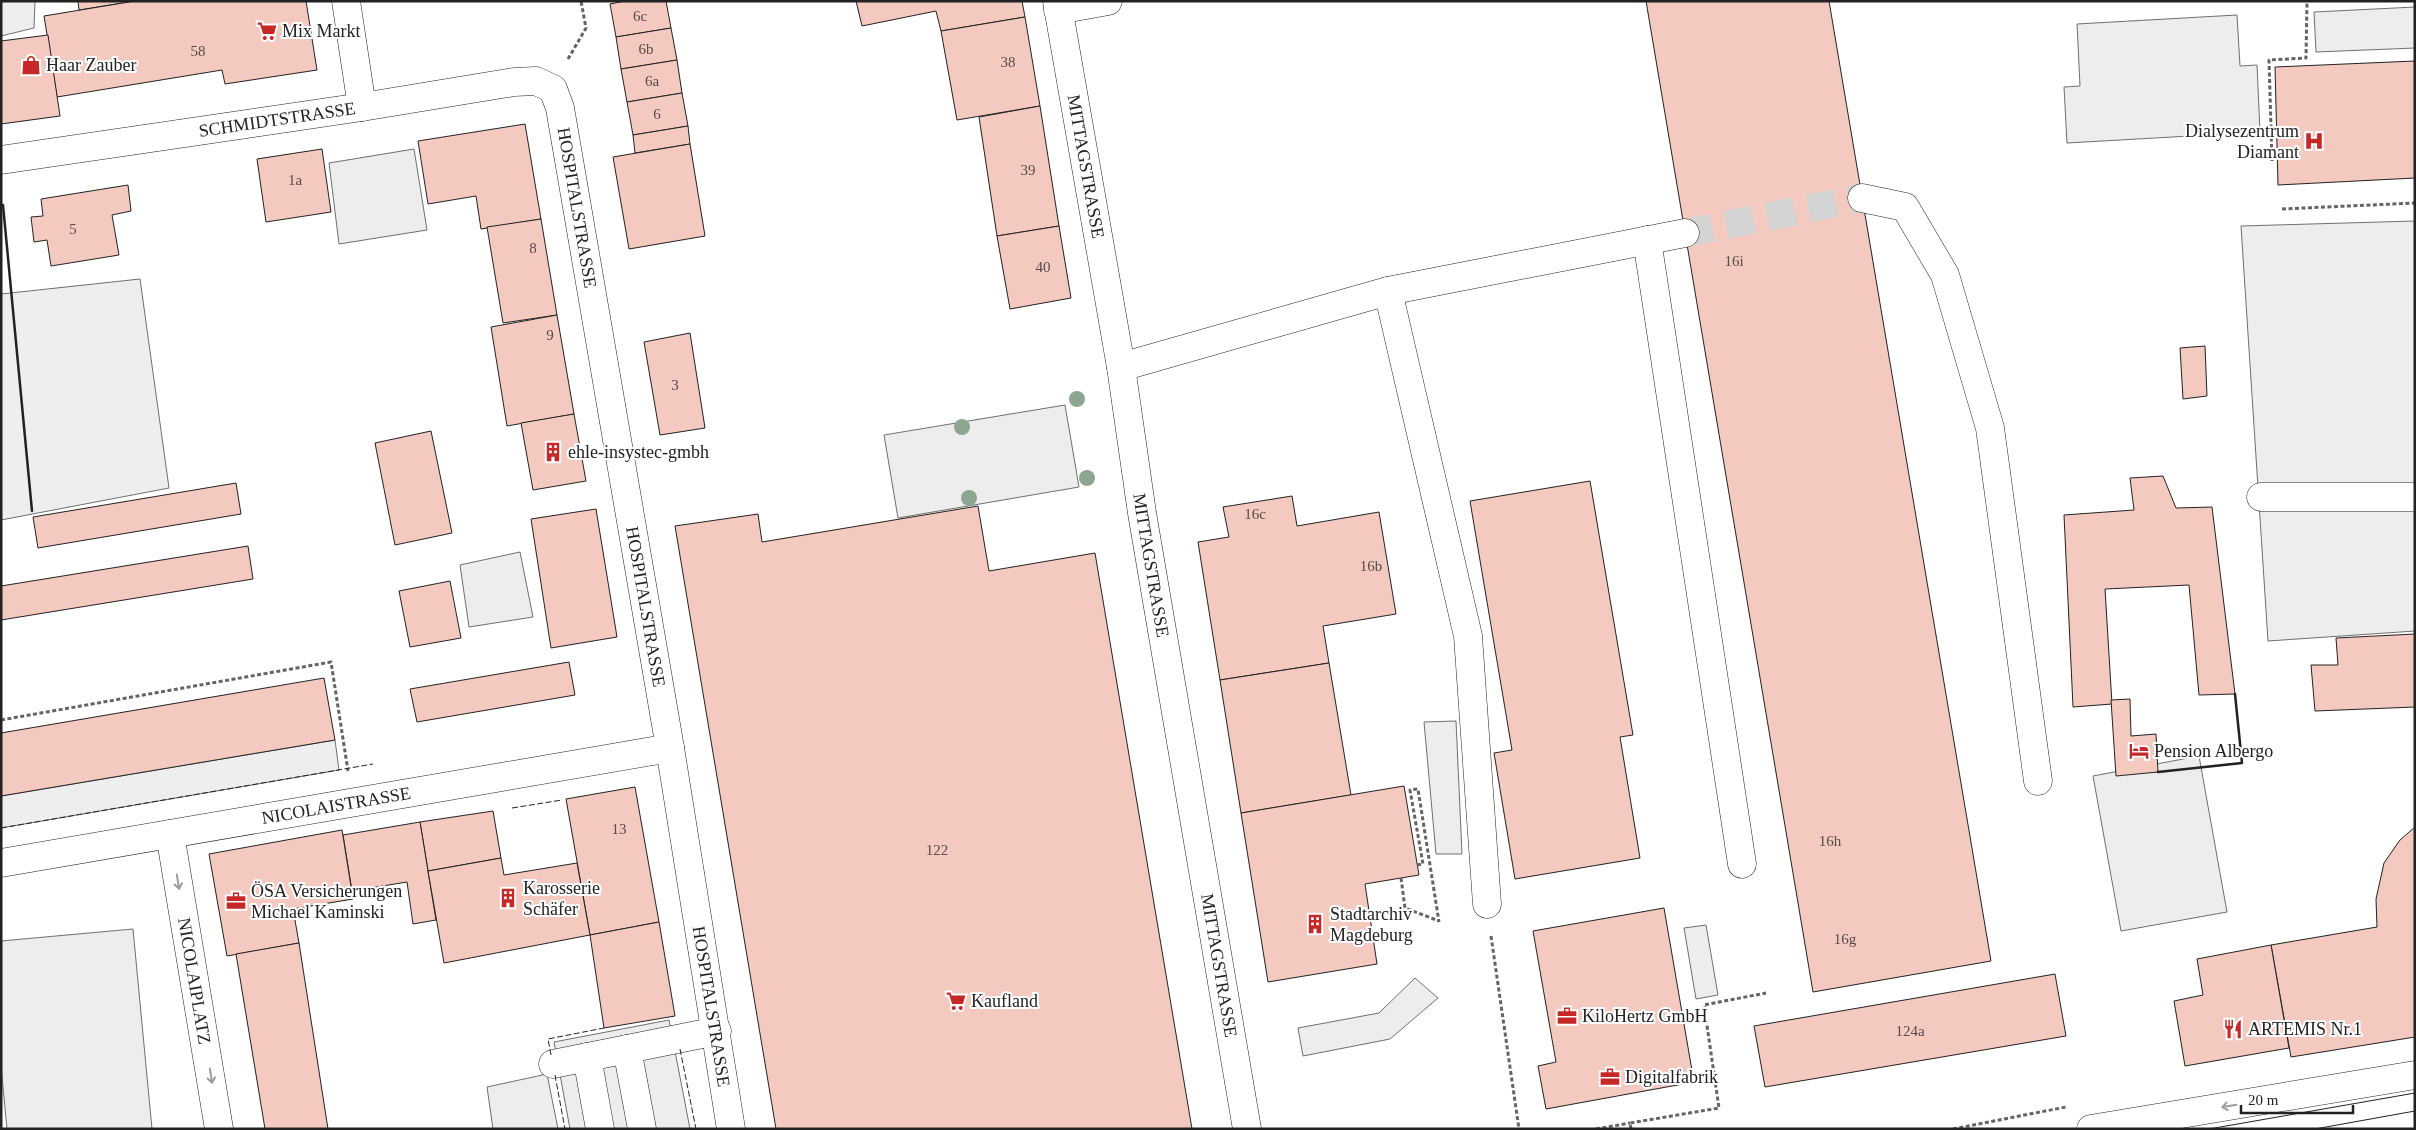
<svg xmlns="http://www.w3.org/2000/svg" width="2416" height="1130" font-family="Georgia,serif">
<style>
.green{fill:#eee;stroke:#6f6f6f}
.parking{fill:#ededed;stroke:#6f6f6f}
.building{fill:#f3c9c0;stroke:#222}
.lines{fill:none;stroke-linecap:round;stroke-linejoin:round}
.minor-tunnel{stroke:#d3d3d3;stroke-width:28;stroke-dasharray:28 14;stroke-linecap:butt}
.minor-casing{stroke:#222;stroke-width:29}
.major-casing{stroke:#222;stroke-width:29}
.path{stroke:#646464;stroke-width:3;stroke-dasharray:4 2.5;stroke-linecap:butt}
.minor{stroke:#fff;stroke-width:28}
.major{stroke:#fff;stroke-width:28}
.tram{stroke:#222;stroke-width:1}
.fence{stroke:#222;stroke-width:1;stroke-dasharray:6 2.5;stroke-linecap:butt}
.wall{stroke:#222;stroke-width:2.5}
.tree{fill:#8da692}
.oneway{stroke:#9c9c9c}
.labels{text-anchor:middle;stroke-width:4;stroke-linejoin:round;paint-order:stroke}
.number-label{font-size:15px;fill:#564c4a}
.poi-label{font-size:18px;fill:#222;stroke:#fff;text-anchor:start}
.street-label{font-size:18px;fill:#222;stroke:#fff}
</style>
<rect width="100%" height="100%" fill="#fff"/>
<g class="green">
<path d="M1,1H35L34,28L1,36Z"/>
<path d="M140,279L169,488L1,520V294Z"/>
<path d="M335,740L339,770L1,828V796Z"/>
</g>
<g class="parking">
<path d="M2415,7V48L2316,52L2314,12Z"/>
<path d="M2237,15L2240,66L2257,65L2260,132L2067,143L2064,87L2080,86L2077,24Z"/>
<path d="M414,149L427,230L339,244L329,163Z"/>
<path d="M2415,221V631L2268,641L2241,226Z"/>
<path d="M1065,405L1079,487L898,518L884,435Z"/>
<path d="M520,552L533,617L469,627L460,565Z"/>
<path d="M1456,721L1462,854H1436L1424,722Z"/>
<path d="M2199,756L2227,912L2121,931L2093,776Z"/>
<path d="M1706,925L1718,995L1696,999L1684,928Z"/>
<path d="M133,929L152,1129H7L1,1066V941Z"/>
<path d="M1415,978L1438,998L1390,1039L1303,1056L1298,1028L1379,1013Z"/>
<path d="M669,1020L690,1129H570L554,1042Z"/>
<path d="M547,1074L558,1129H493L487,1087Z"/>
</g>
<g class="building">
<path d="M78,1H135L79,10Z"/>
<path d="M135,1H306L317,70L225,84L222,70L57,97L44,16Z"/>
<path d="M625,1H666L671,28L616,37L610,4Z"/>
<path d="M856,1H1022L1025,17L941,31L936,11L862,26Z"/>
<path d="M1646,1H1829L1991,961L1813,992Z"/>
<path d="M1025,17L1040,106L957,120L941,31Z"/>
<path d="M671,28L677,60L621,69L616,37Z"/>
<path d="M48,35L60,116L1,124V41Z"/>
<path d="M677,60L682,93L627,102L621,69Z"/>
<path d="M2415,61V178L2278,185L2275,67Z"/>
<path d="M682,93L688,126L633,135L627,102Z"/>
<path d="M1040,106L1059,226L997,236L979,117Z"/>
<path d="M525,124L541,219L481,229L476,196L428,204L418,141Z"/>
<path d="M688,126L690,144L635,153L633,135Z"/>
<path d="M690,144L705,236L629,249L613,157Z"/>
<path d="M322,149L331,212L266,222L257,159Z"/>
<path d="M128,185L131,211L112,215L119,255L51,266L47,240L34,242L31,217L43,216L41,199Z"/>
<path d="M541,219L557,315L503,323L487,227Z"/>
<path d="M1059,226L1071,298L1010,309L997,236Z"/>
<path d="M557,315L574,414L507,426L491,327Z"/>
<path d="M690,333L705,428L660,435L644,342Z"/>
<path d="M2205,346L2207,396L2183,399L2180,348Z"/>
<path d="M574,414L586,481L533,490L521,423Z"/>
<path d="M431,431L452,533L395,545L375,443Z"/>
<path d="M2163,476L2176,508L2212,507L2235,694L2199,695L2189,585L2105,589L2112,704L2073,707L2064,515L2134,510L2130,478Z"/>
<path d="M1590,481L1633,735L1620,737L1640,858L1515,879L1494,753L1512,750L1470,501Z"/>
<path d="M236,483L241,514L38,548L33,517Z"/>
<path d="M1292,496L1297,526L1379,512L1396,614L1323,626L1329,663L1220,680L1198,542L1229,537L1223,507Z"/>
<path d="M978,506L989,571L1095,553L1192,1129H776L675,526L758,514L762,542Z"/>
<path d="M596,509L617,637L551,648L531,519Z"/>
<path d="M248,546L253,579L1,620V586Z"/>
<path d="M450,581L461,638L410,647L399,591Z"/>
<path d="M2415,634V707L2315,711L2311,665H2338L2336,638Z"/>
<path d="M569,662L575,695L417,722L410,689Z"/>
<path d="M1329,663L1351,795L1241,813L1220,680Z"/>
<path d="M324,678L335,740L1,796V733Z"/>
<path d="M2130,699L2131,736L2156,734L2158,772L2116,776L2111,700Z"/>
<path d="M1404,786L1419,875L1365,884L1377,964L1268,982L1241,813Z"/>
<path d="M635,787L659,922L590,935L566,799Z"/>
<path d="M493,811L501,858L428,871L420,822Z"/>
<path d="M420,822L436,920L413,924L407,882L352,891L343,835Z"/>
<path d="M2415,827V1037L2291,1057L2271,945L2377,927L2376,899L2384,863L2400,840Z"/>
<path d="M342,830L353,899L293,909L299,943L227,956L209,854Z"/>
<path d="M501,858L504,875L577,863L590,935L444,963L428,871Z"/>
<path d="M1664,908L1694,1082L1546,1109L1538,1066L1556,1062L1533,931Z"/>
<path d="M659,922L675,1016L604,1028L590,935Z"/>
<path d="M299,943L328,1129H265L236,954Z"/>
<path d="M2271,945L2289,1048L2185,1066L2174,1001L2203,995L2197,959Z"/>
<path d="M2055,974L2066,1036L1765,1087L1754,1026Z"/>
</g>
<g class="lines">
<path class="minor-tunnel" d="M1685,233L1862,198"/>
<defs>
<g id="minor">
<path d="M346,1L362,107"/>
<path id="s1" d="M1057,1L1121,367L1142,513L1247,1129"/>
<path d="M1058,10L1108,1"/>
<path id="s2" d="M1,160L362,107L514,82L536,81L553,89L560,108L670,748L731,1129"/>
<path d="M1862,198L1905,207L1945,275L1990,428L2038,781"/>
<path d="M1647,240L1742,864"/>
<path d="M1388,291L1685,233"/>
<path d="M1121,367L1388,291L1468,636L1487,904"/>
<path d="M2261,497H2415"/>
<path id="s3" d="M170,834L219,1129"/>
<path id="s4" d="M1,863L670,748"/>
<path d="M627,1049L642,1129"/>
<path d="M587,1057L600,1129"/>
<path d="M553,1064L717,1031"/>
</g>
<path id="major" d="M2091,1129L2415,1075"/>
</defs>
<use href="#minor" class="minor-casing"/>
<use href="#major" class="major-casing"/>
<g class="path">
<path d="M568,59L586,28L581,1"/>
<path d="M2272,161L2269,60L2306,58L2307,1"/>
<path d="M2282,209L2415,203"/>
<path d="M1,720L331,662L348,771"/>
<path d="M1417,865L1423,864L1410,790L1418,789L1439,922"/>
<path d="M1401,878L1405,908L1439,921"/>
<path d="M1491,936L1519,1129"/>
<path d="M1596,1129L1630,1123"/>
<path d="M1631,1129L1630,1123L1719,1108L1704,1005L1766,993"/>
<path d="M1953,1129L2066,1107"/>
</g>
<use href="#minor" class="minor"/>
<use href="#major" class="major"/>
<g class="tram">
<path d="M2209,1129L2415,1093"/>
<path d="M2315,1129L2415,1111"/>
</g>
<g class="fence">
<path d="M512,808L562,800"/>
<path d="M1,828L373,764"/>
<path d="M680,1049L696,1129"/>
<path d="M551,1055L548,1039L604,1028"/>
<path d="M555,1075L565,1129"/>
</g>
<g class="wall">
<path d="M1,205H3L32,511"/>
<path d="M2158,772L2242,763L2235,694"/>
</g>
</g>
<g class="tree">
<circle cx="1077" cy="399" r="8"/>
<circle cx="962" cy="427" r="8"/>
<circle cx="1087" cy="478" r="8"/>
<circle cx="969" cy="498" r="8"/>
</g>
<defs><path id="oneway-shaft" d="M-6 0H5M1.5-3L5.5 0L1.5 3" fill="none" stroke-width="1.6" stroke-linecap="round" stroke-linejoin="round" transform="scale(1.25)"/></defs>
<g class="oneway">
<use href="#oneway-shaft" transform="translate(178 882) rotate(81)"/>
<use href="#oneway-shaft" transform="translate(211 1076) rotate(81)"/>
<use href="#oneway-shaft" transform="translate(2229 1106) rotate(170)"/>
</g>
<defs>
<symbol id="supermarket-bare" viewBox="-9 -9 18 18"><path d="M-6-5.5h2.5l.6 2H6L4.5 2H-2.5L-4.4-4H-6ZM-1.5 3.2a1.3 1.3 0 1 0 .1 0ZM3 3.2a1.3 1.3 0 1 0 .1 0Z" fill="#c62828" stroke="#fff" stroke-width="2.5" paint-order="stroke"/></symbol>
<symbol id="shop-bare" viewBox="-9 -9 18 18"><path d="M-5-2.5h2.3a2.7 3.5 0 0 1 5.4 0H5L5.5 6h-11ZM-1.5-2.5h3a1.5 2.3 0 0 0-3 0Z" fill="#c62828" stroke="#fff" stroke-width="2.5" paint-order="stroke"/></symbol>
<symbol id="hospital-bare" viewBox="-9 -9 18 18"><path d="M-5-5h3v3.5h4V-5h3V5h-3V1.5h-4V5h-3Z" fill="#c62828" stroke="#fff" stroke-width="2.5" paint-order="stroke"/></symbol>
<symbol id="building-bare" viewBox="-9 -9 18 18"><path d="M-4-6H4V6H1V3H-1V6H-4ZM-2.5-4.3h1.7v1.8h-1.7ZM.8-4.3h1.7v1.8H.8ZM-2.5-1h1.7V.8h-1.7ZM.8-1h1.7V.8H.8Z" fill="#c62828" stroke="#fff" stroke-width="2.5" paint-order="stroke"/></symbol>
<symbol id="hotel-bare" viewBox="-9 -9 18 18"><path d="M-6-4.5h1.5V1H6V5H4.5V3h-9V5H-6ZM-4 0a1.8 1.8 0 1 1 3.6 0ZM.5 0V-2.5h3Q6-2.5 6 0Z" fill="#c62828" stroke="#fff" stroke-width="2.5" paint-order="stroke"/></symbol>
<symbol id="office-bare" viewBox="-9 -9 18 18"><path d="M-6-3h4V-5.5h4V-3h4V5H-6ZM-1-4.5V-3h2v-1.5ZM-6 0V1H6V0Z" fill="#c62828" stroke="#fff" stroke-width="2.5" paint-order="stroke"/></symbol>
<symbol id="restaurant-bare" viewBox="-9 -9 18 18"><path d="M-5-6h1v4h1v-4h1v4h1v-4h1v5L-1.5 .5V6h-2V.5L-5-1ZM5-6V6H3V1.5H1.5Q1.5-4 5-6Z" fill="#c62828" stroke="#fff" stroke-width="2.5" paint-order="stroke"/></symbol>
</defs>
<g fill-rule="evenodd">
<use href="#supermarket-bare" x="253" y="17" width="28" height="28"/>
<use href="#shop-bare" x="17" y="51" width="28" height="28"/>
<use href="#hospital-bare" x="2300" y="127" width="28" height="28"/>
<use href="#building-bare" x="539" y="438" width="28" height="28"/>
<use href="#hotel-bare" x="2125" y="737" width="28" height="28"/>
<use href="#building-bare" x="494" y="884" width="28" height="28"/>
<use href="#office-bare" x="222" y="887" width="28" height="28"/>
<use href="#building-bare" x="1301" y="910" width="28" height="28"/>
<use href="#supermarket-bare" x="942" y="987" width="28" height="28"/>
<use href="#office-bare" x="1553" y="1002" width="28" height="28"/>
<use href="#restaurant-bare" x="2219" y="1015" width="28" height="28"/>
<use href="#office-bare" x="1596" y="1063" width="28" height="28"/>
</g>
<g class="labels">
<g class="number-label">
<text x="640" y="21">6c</text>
<text x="646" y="54">6b</text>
<text x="198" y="56">58</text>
<text x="1008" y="67">38</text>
<text x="652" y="86">6a</text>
<text x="657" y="119">6</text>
<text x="1028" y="175">39</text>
<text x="295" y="185">1a</text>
<text x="73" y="234">5</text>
<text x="533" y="253">8</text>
<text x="1734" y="266">16i</text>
<text x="1043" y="272">40</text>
<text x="550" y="340">9</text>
<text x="675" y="390">3</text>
<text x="1255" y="519">16c</text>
<text x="1371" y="571">16b</text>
<text x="619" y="834">13</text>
<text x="1830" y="846">16h</text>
<text x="937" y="855">122</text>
<text x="1845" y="944">16g</text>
<text x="1910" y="1036">124a</text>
</g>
<g class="poi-label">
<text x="282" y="37">Mix Markt</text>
<text x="46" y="71">Haar Zauber</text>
<text x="2299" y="137" text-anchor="end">Dialysezentrum<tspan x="2299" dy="21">Diamant</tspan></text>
<text x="568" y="458">ehle-insystec-gmbh</text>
<text x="2154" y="757">Pension Albergo</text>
<text x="523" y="894">Karosserie<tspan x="523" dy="21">Schäfer</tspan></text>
<text x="251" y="897">ÖSA Versicherungen<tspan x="251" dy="21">Michael Kaminski</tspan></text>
<text x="1330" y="920">Stadtarchiv<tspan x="1330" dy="21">Magdeburg</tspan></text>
<text x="971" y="1007">Kaufland</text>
<text x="1582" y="1022">KiloHertz GmbH</text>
<text x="2248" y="1035">ARTEMIS Nr.1</text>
<text x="1625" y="1083">Digitalfabrik</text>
</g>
<g class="street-label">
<text dy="6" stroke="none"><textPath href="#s2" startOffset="279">SCHMIDTSTRASSE</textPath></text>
<text dy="6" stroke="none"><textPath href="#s1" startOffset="168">MITTAGSTRASSE</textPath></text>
<text dy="6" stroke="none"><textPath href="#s2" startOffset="681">HOSPITALSTRASSE</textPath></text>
<text dy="6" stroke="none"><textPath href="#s1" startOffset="572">MITTAGSTRASSE</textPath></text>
<text dy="6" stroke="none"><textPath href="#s2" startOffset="1086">HOSPITALSTRASSE</textPath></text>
<text dy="6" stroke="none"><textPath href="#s4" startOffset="340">NICOLAISTRASSE</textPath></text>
<text dy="6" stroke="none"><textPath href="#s1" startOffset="978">MITTAGSTRASSE</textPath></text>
<text dy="6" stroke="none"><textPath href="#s3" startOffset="149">NICOLAIPLATZ</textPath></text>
<text dy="6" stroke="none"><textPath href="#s2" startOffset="1491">HOSPITALSTRASSE</textPath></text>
</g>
</g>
<rect width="2416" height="1130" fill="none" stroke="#222222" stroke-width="5"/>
<path d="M2241 1105v8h112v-8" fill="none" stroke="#222222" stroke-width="2.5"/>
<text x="2248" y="1105" font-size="15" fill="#222222" stroke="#ffffff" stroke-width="4" paint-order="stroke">20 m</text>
</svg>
